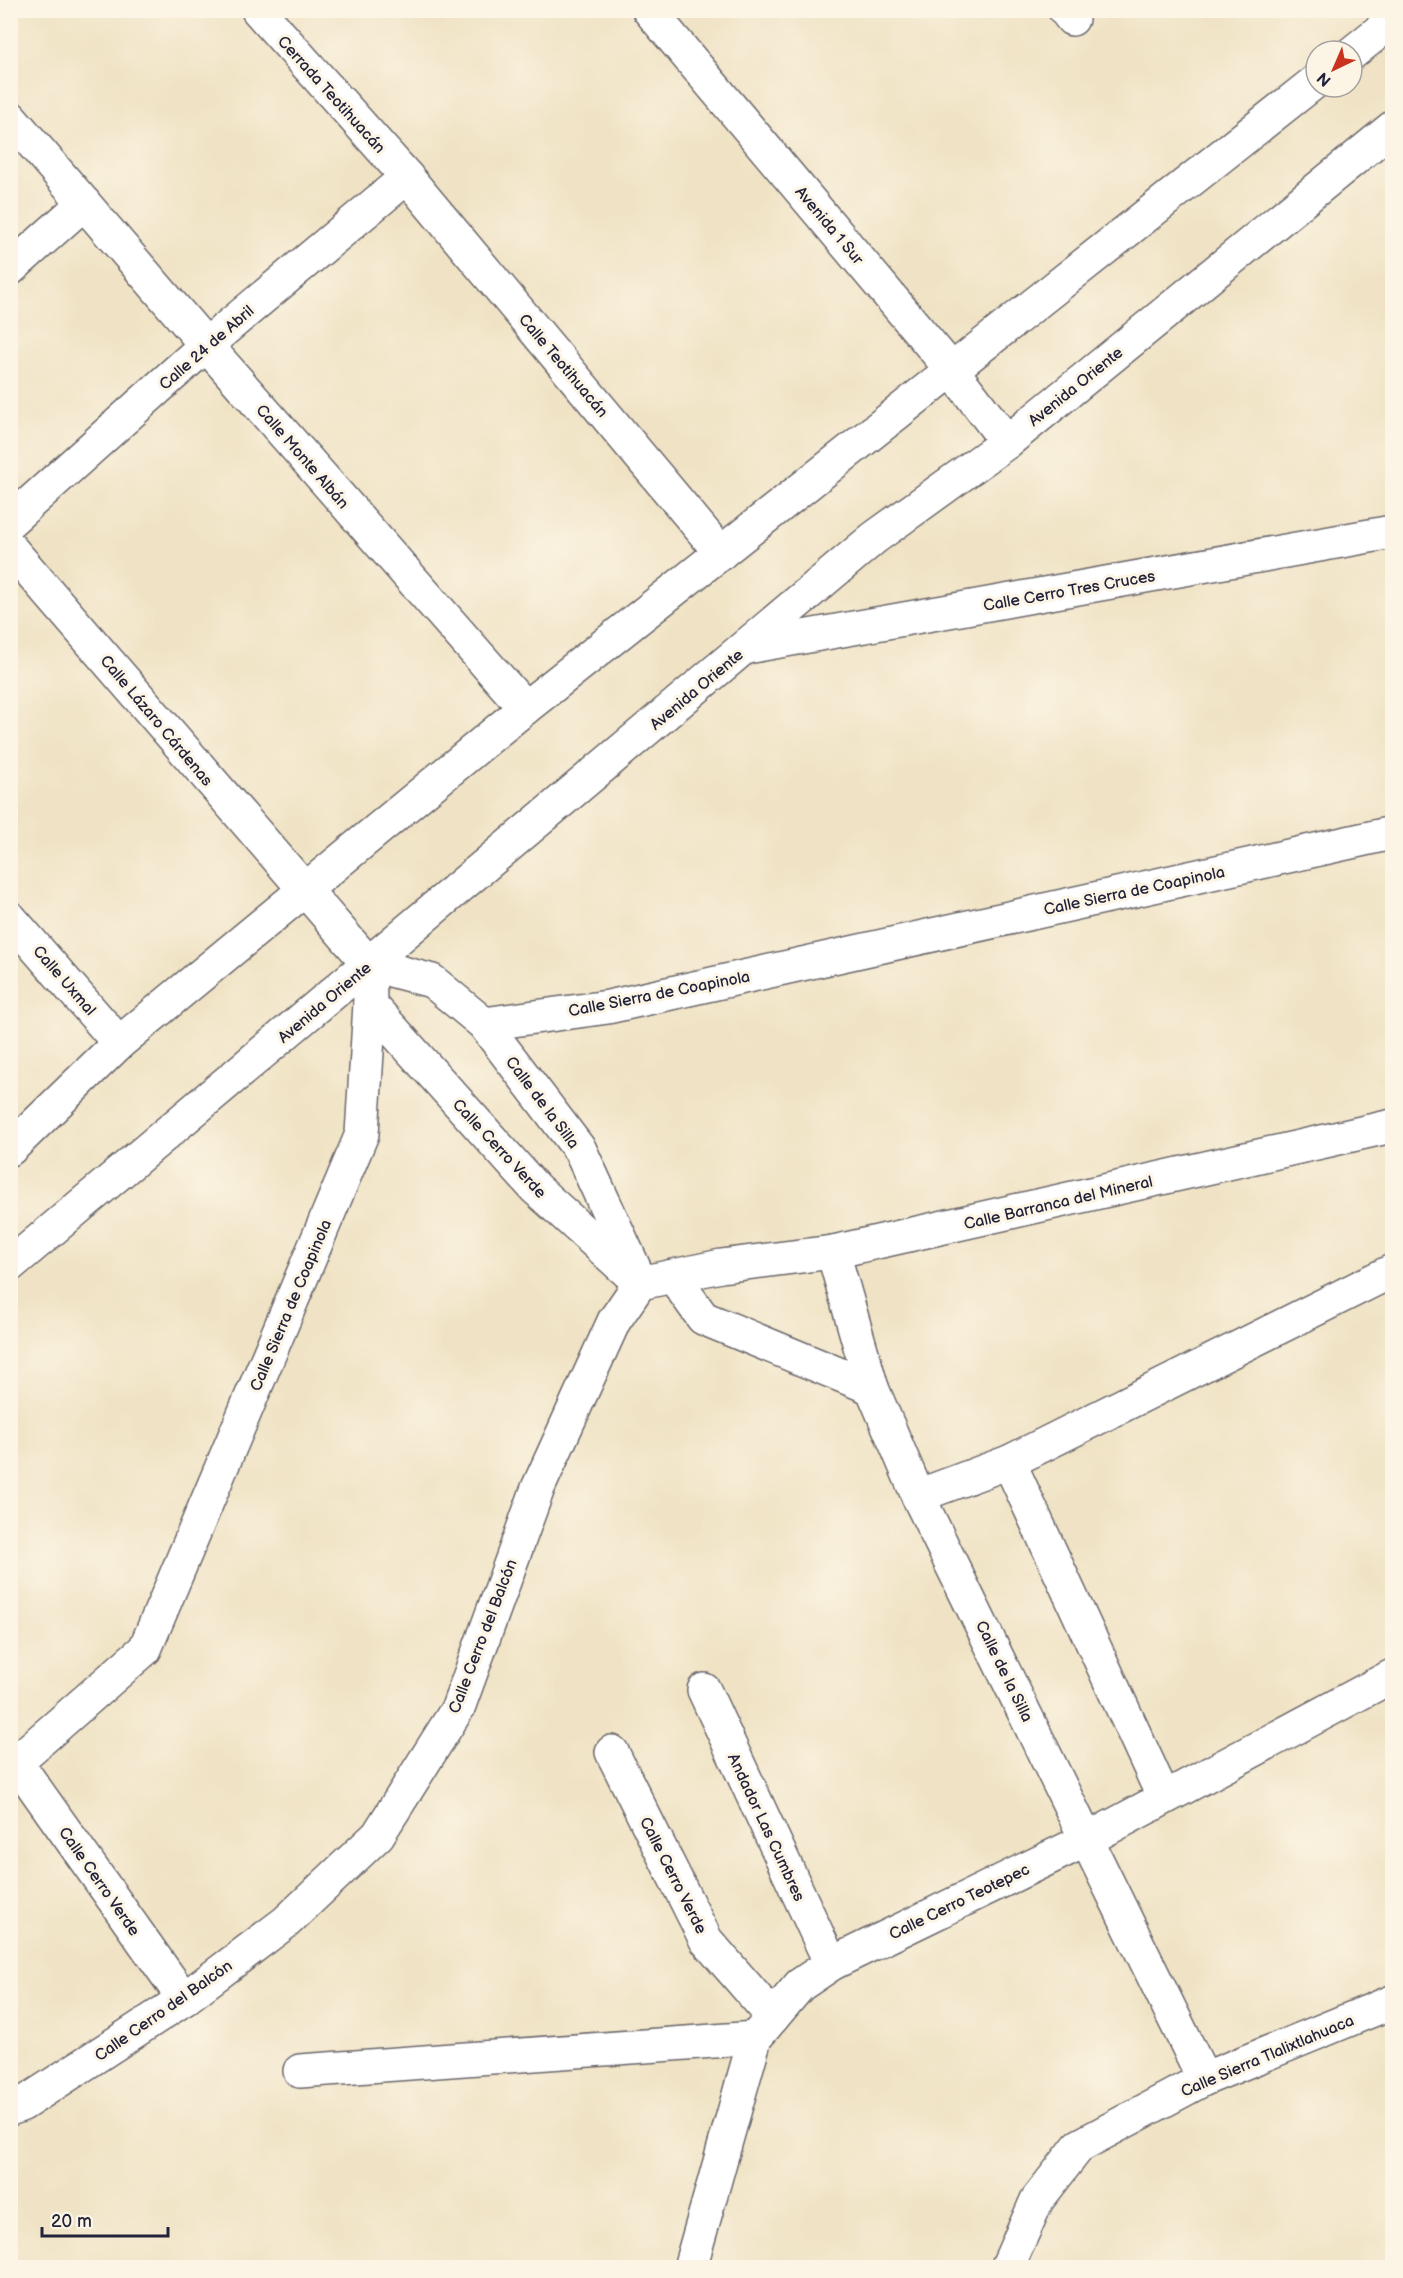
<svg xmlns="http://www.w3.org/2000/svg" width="1403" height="2278" font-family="'Balsamiq Sans',sans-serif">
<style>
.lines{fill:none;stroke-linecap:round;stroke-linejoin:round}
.minor-casing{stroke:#6a666b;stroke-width:36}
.minor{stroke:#fff;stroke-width:33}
.labels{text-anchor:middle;stroke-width:6;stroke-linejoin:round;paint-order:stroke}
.street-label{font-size:16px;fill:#22223b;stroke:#fcf5e5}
</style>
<rect width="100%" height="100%" fill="#fcf5e5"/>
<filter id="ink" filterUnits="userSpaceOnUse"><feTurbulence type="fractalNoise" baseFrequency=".0167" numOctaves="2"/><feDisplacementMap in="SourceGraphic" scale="12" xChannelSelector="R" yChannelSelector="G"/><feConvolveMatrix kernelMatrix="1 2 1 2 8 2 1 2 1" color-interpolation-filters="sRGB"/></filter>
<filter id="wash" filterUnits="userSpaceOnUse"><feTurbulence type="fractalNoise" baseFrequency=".008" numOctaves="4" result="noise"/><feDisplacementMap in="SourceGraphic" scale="24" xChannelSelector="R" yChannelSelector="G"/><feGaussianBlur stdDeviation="1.35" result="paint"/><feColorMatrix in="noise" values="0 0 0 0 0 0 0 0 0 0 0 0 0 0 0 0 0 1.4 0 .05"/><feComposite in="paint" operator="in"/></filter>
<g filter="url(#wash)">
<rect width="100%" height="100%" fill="#f0e3c5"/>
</g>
<g filter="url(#ink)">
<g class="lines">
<defs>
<g id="minor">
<path d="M258,10L407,177L721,553"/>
<path d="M649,10L951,369L1007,442"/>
<path d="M1065,10L1072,19"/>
<path d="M1352,53L1392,21"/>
<path d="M10,117L206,345L525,708"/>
<path d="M10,269L84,203"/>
<path d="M10,521L206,345L407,177"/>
<path d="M10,548L369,964"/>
<path d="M747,647L1392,532"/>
<path d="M10,918L119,1043"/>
<path d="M369,964L432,981L484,1024L608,1007L1392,833"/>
<path d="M370,1004L535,1188L640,1283"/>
<path d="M484,1024L580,1150L635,1270"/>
<path d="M10,1149L119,1043L525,708L1316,81"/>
<path d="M833,1252L872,1388L918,1496L1204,2079"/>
<path d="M10,1265L874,538L1007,442L1392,128"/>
<path d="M673,1276L703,1318L872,1388"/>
<path d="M1009,1462L1163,1796"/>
<path d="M918,1496L1009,1462L1392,1271"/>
<path d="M704,1690L831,1964"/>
<path d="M612,1752L706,1940L773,2017"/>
<path d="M17,1763L184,1999"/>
<path d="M10,1767L145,1649L362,1134L370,1004L369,964"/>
<path d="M300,2071L755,2038"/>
<path d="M10,2109L23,2104L184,1999L286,1922L378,1835L458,1708L538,1488L614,1321L640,1283L721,1266L833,1252L1392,1126"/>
<path d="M690,2268L755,2038L800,1985L831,1964L1088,1839L1392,1676"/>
<path d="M1007,2268L1037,2200L1079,2146L1204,2079L1392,2002"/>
</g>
</defs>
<use href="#minor" class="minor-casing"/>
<use href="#minor" class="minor"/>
</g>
</g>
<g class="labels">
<g class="street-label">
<text transform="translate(332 94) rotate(48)" y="6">Cerrada Teotihuacán</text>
<text transform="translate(830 225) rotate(50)" y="6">Avenida 1 Sur</text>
<text transform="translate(206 347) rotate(-41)" y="6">Calle 24 de Abril</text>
<text transform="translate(564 365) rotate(50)" y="6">Calle Teotihuacán</text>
<text transform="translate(1075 386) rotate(-39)" y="6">Avenida Oriente</text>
<text transform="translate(303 456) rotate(49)" y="6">Calle Monte Albán</text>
<text transform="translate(1069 590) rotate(-10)" y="6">Calle Cerro Tres Cruces</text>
<text transform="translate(696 689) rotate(-40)" y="6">Avenida Oriente</text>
<text transform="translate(157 720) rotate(50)" y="6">Calle Lázaro Cárdenas</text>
<text transform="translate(1134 890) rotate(-12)" y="6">Calle Sierra de Coapinola</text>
<text transform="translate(65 980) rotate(49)" y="6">Calle Uxmal</text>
<text transform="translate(659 993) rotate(-11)" y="6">Calle Sierra de Coapinola</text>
<text transform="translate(324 1002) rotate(-40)" y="6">Avenida Oriente</text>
<text transform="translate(543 1102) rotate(53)" y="6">Calle de la Silla</text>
<text transform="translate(500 1148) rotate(47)" y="6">Calle Cerro Verde</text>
<text transform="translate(1058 1202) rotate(-13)" y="6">Calle Barranca del Mineral</text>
<text transform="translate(290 1305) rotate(-67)" y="6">Calle Sierra de Coapinola</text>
<text transform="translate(482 1636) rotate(-69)" y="6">Calle Cerro del Balcón</text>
<text transform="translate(1005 1671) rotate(64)" y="6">Calle de la Silla</text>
<text transform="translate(767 1827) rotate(65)" y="6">Andador Las Cumbres</text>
<text transform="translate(674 1875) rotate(63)" y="6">Calle Cerro Verde</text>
<text transform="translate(100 1881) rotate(55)" y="6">Calle Cerro Verde</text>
<text transform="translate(959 1901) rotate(-26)" y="6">Calle Cerro Teotepec</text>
<text transform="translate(163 2010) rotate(-35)" y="6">Calle Cerro del Balcón</text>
<text transform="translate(1267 2055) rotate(-23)" y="6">Calle Sierra Tlalixtlahuaca</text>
</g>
</g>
<rect width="1403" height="2278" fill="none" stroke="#fcf5e5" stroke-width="36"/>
<g transform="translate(1334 69) rotate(224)"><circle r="28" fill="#fcf5e5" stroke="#a5a1a1" stroke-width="1.5"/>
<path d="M0-4.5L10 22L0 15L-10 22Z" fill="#c8321e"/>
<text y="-9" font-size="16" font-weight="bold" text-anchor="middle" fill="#22223b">N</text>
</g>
<path d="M42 2227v9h126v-9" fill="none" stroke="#22223b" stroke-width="3"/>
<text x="51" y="2227" font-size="18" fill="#22223b" stroke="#fcf5e5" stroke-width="4.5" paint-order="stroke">20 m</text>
</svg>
